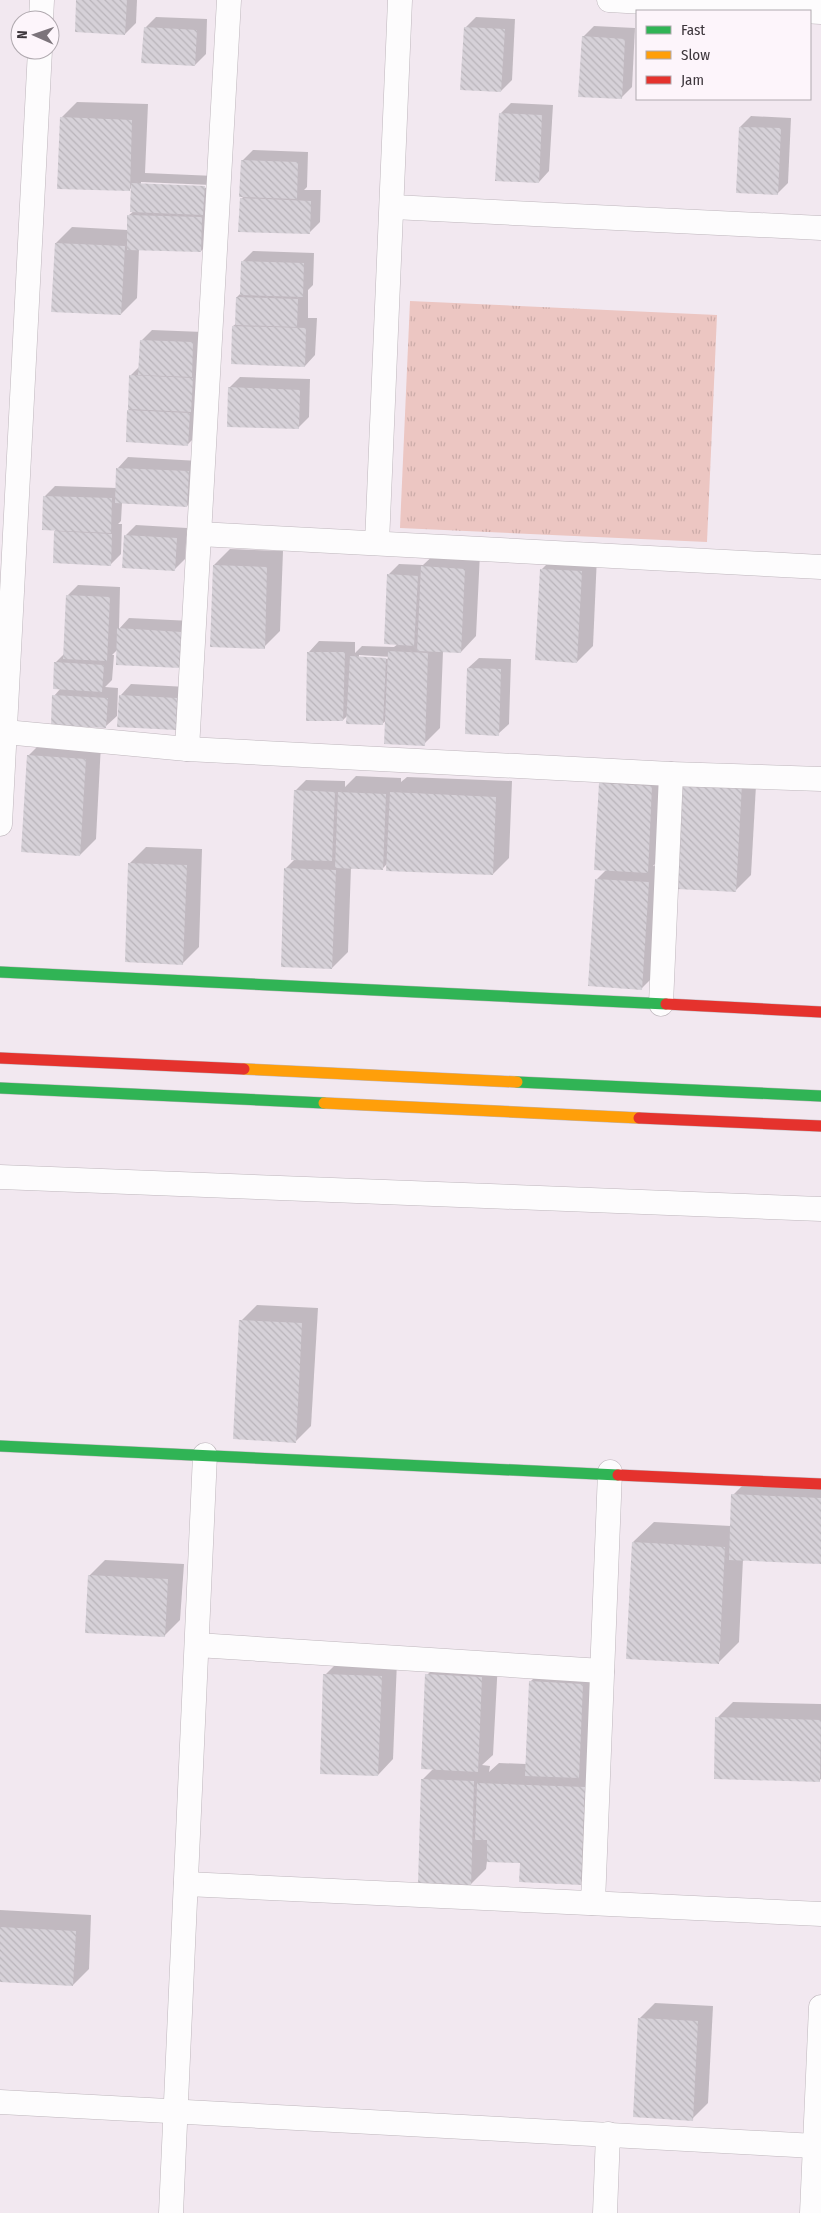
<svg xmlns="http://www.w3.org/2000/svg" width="821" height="2213" font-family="'Fira Sans Condensed',sans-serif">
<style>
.park{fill:url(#park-tufts)}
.shadow{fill:#0003;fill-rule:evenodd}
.building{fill:url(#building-back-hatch)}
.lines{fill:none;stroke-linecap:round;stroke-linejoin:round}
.street-casing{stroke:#beb6bc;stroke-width:25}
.fast-casing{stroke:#beb6bc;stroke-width:12}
.slow-casing{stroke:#beb6bc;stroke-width:12}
.jam-casing{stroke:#beb6bc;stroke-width:12}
.street{stroke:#fdfcfd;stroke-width:24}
.fast{stroke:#30b455;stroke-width:11}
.slow{stroke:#ff9f0a;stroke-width:11}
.jam{stroke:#e5322d;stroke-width:11}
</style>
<defs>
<pattern id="park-tufts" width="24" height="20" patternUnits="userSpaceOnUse" patternTransform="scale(1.25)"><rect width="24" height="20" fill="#ecc6c2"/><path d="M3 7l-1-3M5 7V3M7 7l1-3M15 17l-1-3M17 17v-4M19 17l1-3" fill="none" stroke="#cbaba8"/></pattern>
<pattern id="building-back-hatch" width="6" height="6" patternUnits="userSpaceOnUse" patternTransform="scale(1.25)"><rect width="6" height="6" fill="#d6d1d8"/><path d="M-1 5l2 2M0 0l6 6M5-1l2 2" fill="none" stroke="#b9b4ba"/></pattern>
</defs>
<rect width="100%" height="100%" fill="#f2e8f0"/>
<path class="park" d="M410,301L717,315L707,542L400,528Z"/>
<g class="shadow">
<path d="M77,0H137L136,23L125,34Z"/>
<path d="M156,17L207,19L206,54L195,65L145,28Z"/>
<path d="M476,17L515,19L512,80L501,91L465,28Z"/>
<path d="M594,26L635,28L632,87L621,98L583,37Z"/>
<path d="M77,102L148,104L145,173L215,176L212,240L201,251L139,249L137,298L121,314L56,243L72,227L128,230L129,215L134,211L132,187L129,190L61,118ZM141,182L211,185V188L141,185Z"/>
<path d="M511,103L553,105L549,171L539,182L500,114Z"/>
<path d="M751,116L791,118L788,183L777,194L740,127Z"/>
<path d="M253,150L308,152L307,187L304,190H321L320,222L309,233L241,199L244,196L242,161Z"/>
<path d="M253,251L314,253L313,285L308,290V318H317L315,355L305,366L233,326L237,323V297L241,293L242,262Z"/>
<path d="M152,330L203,332L198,434L188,444L127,441L130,376L140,366L141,341Z"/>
<path d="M240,377L310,379L309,417L298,428L229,388Z"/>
<path d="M128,457L199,461L198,495L187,506L122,503L121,521L118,524H122L121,554L110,565L54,562L55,529L44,497L55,486L117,488L118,468Z"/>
<path d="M136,525L187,528L185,559L174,570L125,536Z"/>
<path d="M230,549L283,551L280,631L264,647L214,565Z"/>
<path d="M438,551L480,553L476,636L461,652L443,651L440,728L424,744L387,720L382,724L348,715L343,720L309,652L319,641L355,642V653L362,646L394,647L398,644L388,575L399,564L423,565ZM359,655L392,657V659L359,658Z"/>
<path d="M557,554L597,556L593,646L577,662L541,570Z"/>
<path d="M78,585L120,587L119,629L129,618L192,621L191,656L118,649L112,655H114L112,680L105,687L118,688L117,716L106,726L54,696L61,688L55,663L64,654L67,596Z"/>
<path d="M479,658L511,659L509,724L498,734L468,668Z"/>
<path d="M131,684L187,687L186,718L175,729L121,695Z"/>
<path d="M44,740L101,744L96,839L80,855L28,756Z"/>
<path d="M757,767L751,875L735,891L684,780Z"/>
<path d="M616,768L668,771L663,855L653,866L664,867L657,973L641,989L589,985L597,879L607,869L600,784Z"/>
<path d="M356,776L401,778V782L407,777L512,781L509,858L493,874L388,863L382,869L351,867L348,952L332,968L285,869L296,858L295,791L306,780L345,781V787Z"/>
<path d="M146,847L202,849L199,947L183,963L130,863Z"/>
<path d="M257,1305L318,1308L311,1426L295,1442L241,1321Z"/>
<path d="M749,1479L821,1482V1562L743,1559L739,1642L718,1663L633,1542L654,1522L731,1526L733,1495Z"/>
<path d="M105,1560L184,1564L180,1620L164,1636L89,1576Z"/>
<path d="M341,1659L397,1661L393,1759L378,1775L325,1675Z"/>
<path d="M443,1659L498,1661L493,1755L482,1765L490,1766L489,1772L499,1763L526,1764L530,1682L546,1666L599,1668L601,1863L580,1883L521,1862L487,1861L486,1869L470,1885L422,1780L434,1768L427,1675Z"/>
<path d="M733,1702L821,1704V1779L819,1780L717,1718Z"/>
<path d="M0,1910L91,1915L89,1969L73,1985L0,1981Z"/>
<path d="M655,2003L713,2006L708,2103L692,2119L639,2019Z"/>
</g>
<g class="building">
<path d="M76,0H127L125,35L75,32Z"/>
<path d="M144,27L197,30L195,66L141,63Z"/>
<path d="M464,27L505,29L501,92L460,90Z"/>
<path d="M582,36L625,39L622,99L578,97Z"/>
<path d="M499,113L542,115L539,183L495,181Z"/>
<path d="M60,117L132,120L130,191L57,189Z"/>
<path d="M739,127L781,128L778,195L736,193Z"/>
<path d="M241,160L298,162L297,199L239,197Z"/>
<path d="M131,183L205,186L203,215L130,212Z"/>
<path d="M240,198L311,201L310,234L238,232Z"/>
<path d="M127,215L202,217L201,252L127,250Z"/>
<path d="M55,243L125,246L121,315L51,312Z"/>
<path d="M241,261L304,263L303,297L240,295Z"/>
<path d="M236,297L298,299L297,327L235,325Z"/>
<path d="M232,326L306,328L305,367L231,364Z"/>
<path d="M140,340L193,342L192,377L138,375Z"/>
<path d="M129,375L193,378L191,412L128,409Z"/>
<path d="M228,387L300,390L299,429L227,427Z"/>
<path d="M127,410L190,413L188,446L126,442Z"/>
<path d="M116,468L189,471L187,507L115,503Z"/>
<path d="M43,496L112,498L111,533L42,530Z"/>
<path d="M54,531L112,534L111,566L53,563Z"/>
<path d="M124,535L177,538L175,571L122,568Z"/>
<path d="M213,565L267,567L265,649L210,647Z"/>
<path d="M421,566L465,569L461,653L417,651Z"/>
<path d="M540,569L582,571L577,663L535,660Z"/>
<path d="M387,574L418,576L414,646L384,644Z"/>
<path d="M66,595L110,597L107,661L63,659Z"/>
<path d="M117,628L182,632L180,668L116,665Z"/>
<path d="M388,651L428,653L425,746L384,744Z"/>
<path d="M307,652H345L343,721H306Z"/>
<path d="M350,656L386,658L383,725L346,724Z"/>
<path d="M54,662L104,665L102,692L53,689Z"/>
<path d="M467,668L501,669L499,736L465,734Z"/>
<path d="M52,695L108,698L106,728L51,725Z"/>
<path d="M119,695L177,698L176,730L117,727Z"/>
<path d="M27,755L86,759L80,856L21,852Z"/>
<path d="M683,779L742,783L736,892L677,889Z"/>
<path d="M599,783L652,786L648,873L594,870Z"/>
<path d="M294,790L335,792L332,861L291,860Z"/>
<path d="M338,792L386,794L383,870L335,868Z"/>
<path d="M390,792L496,797L493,875L386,871Z"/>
<path d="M128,863L187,865L183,965L125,962Z"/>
<path d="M284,868L336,870L332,969L281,967Z"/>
<path d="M595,879L649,882L642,990L588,986Z"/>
<path d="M239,1320L302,1323L296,1443L233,1439Z"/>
<path d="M731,1494L821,1498V1564L729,1560Z"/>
<path d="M632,1542L725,1547L719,1664L626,1659Z"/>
<path d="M88,1575L168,1579L165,1637L85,1633Z"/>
<path d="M323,1674L382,1676L378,1776L320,1774Z"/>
<path d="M425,1674L482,1677L478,1772L421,1769Z"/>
<path d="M529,1681L583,1684L579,1778L525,1776Z"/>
<path d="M715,1717L821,1720L820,1782L714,1779Z"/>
<path d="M421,1779L474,1781L471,1887L418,1885Z"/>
<path d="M477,1783L585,1787L581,1885L519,1882L520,1863L487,1862V1840H475Z"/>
<path d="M0,1927L76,1931L73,1986L0,1982Z"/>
<path d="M638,2018L698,2021L693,2121L633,2117Z"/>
</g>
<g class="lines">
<defs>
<g id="street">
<path d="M609,0L821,12"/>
<path d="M41,20L42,0"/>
<path d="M393,207L821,228"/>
<path d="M199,534L821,567"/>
<path d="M377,543L400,0"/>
<path d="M5,732L187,749L671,774L821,779"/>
<path d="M187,749L229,0"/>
<path d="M0,824L40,50"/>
<path d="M661,1004L671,774"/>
<path d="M0,1177L821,1209"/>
<path d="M197,1645L602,1671"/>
<path d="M186,1884L821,1914"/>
<path d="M593,1903L610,1472"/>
<path d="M0,2102L815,2146"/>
<path d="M171,2213L205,1455"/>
<path d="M605,2213L608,2134"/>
<path d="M812,2213L821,2007"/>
</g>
<g id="fast">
<path d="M0,972L666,1004"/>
<path d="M517,1082L821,1096"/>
<path d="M0,1088L324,1103"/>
<path d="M0,1446L618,1475"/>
</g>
<g id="slow">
<path d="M244,1069L517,1082"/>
<path d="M324,1103L639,1118"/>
</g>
<g id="jam">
<path d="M666,1004L821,1012"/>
<path d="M0,1058L244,1069"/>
<path d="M639,1118L821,1126"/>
<path d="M618,1475L821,1484"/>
</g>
</defs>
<use href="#street" class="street-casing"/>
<use href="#fast" class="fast-casing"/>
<use href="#slow" class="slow-casing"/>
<use href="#jam" class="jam-casing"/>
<use href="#street" class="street"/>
<use href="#fast" class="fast"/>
<use href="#slow" class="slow"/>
<use href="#jam" class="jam"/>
</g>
<rect x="636" y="10" width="175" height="90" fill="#fdf5fb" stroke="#b0a9af"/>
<rect x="646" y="26" width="25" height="8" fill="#30b455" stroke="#b0a9af"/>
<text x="681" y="35" font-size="15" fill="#3d363c">Fast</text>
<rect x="646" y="51" width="25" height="8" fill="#ff9f0a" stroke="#b0a9af"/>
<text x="681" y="60" font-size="15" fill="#3d363c">Slow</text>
<rect x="646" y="76" width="25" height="8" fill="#e5322d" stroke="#b0a9af"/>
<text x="681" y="85" font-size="15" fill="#3d363c">Jam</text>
<g transform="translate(35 35) rotate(272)"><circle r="24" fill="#fdf5fb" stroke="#b0a9af"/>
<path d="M0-4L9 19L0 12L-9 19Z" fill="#7c747b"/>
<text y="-8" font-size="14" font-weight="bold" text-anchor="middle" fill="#3d363c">N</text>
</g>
</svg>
